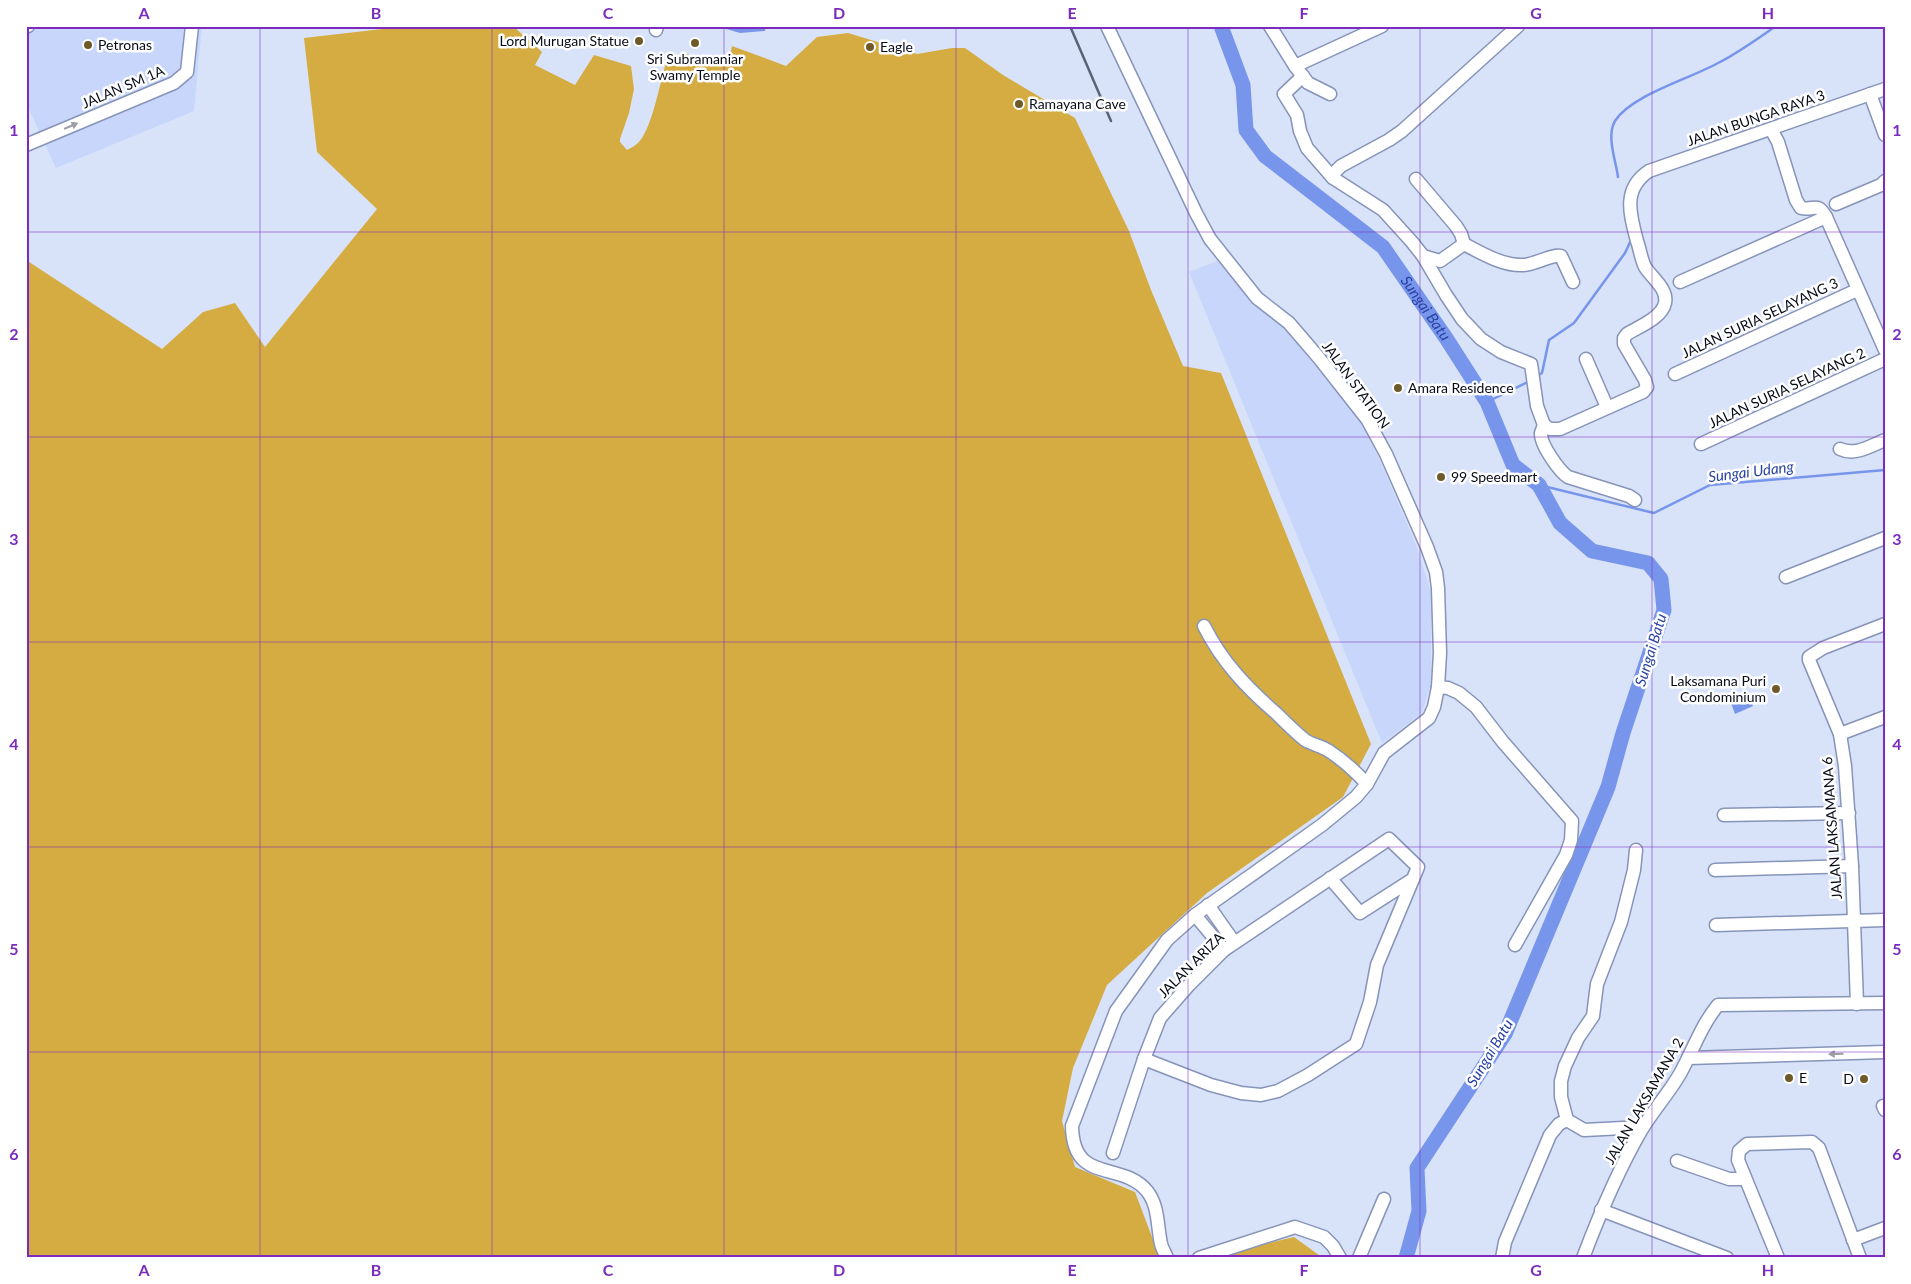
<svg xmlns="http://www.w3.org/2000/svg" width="1911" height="1284" font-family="Lato,sans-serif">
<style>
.built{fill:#c7d6fa}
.forest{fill:#d5ac41}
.water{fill:#7796eb}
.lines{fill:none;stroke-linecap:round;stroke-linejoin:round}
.stream{stroke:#7796eb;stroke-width:2.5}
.river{stroke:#7796eb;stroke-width:15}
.minor-casing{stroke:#8694b9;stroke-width:15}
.minor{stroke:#fff;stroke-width:12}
.rail{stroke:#5b6273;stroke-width:2.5}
.oneway{fill:#9c9da3}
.grid{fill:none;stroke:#7b2cbf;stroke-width:1;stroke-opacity:0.55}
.poi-dot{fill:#6e5a29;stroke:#fff;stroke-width:2}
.labels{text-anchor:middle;stroke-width:5;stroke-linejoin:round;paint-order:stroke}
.poi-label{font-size:14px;fill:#070b18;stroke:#fff;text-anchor:start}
.street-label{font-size:14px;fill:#070b18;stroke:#fff}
.water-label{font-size:15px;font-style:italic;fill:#2841a3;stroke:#fff}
.neatline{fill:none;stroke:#7b2cbf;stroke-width:2}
.grid-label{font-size:16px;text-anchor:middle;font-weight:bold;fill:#7b2cbf}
</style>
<rect width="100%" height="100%" fill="#d8e2f9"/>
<g class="built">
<path d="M40,26H202L194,111L56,168L29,109L26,110V32Z"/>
<path d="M1220,260L1288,333L1360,421L1381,463L1416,545L1431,593V683L1422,713L1382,743L1189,272Z"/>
</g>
<g class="forest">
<path d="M382,26H513L542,52L535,65L575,85L594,55L631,66L634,89L629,113L620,139V142L627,150C633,147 638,144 642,138C654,119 660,82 667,59L682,63L686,54L728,65L732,46L786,66L817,37L848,33L917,54L952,48H965L1003,75L1075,118L1129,231L1151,290L1183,366L1221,373L1371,744L1343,797L1207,893L1107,985L1073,1068L1062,1121L1075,1167L1135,1192L1160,1258H26V260L162,349L203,312L235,303L265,347L377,209L317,152L304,38L382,29Z"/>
<path d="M1294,1237L1323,1258H1207Z"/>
</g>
<g class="water">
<path d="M716,26H766L765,31L740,33Z"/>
<path d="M1749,696L1753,706L1735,714L1731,703Z"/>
</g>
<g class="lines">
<g class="stream">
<path d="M1618,177C1616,161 1606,136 1615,121C1631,95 1692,78 1718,63C1738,53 1757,39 1776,26"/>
<path d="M1537,376L1542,373L1549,340L1574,323L1625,253L1632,238"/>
<path d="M1487,402L1528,382"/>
<path d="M1539,485L1654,513L1710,485L1885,470"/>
</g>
<path class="river" id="s1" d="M1221,26L1243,85L1246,130L1265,156L1383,247L1446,338L1487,402L1513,465L1539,485L1560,523L1592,551L1648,563L1661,579L1664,610L1623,733L1608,787L1505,1034L1417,1168L1419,1211L1406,1258"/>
<defs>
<g id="minor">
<path d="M1107,26L1196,213L1210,239L1257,298L1289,323L1319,358L1367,419L1386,454L1427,547L1436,572L1438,588L1440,653L1438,687L1434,707L1429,718L1384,753L1367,784L1356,797L1322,825L1195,915L1167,940L1116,1011L1072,1126C1073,1185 1121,1160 1147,1191C1159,1206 1157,1226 1161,1244C1162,1248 1165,1253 1167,1258"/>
<path d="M1270,26L1295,66L1308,83L1330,94"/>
<path d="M26,27L28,26"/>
<path d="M656,30L657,26"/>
<path d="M1295,66L1382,26"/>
<path d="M1303,76L1284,94L1297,115L1300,131L1307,148L1333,178L1383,210L1412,242L1423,256L1446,295L1462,319L1481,339L1501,352L1531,364L1537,406L1544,425L1550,429H1560L1643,392L1647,387L1645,380L1624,344V338L1627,334C1638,327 1662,318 1665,303C1668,289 1652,278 1645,267C1641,259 1640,249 1637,241C1630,214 1622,189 1649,171L1885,89"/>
<path d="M1870,94L1885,135"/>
<path d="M1771,129L1778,142L1796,200L1801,208C1815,211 1817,201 1826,217"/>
<path d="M26,145L174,83L187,72L192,26"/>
<path d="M1333,178L1335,172L1341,166L1389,140L1402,131L1518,26"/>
<path d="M1416,179L1456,226L1461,234L1464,244"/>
<path d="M1836,204L1881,185L1885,181"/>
<path d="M1423,256L1440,261L1464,244C1481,253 1503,266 1523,265C1535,265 1551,254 1561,256L1573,282"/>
<path d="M1680,282L1826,217L1885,350"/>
<path d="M1586,359L1607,407"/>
<path d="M1675,374L1857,290"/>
<path d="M1544,425C1544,426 1541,432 1541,433C1540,444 1559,471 1568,477L1629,496L1635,500"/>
<path d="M1701,444L1885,359"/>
<path d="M1840,449C1855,456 1870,446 1885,440"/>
<path d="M1786,577L1885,538"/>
<path d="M1204,626C1222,662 1247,688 1277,714C1286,723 1295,732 1305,740C1313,745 1322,746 1329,751C1343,760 1356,772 1367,784"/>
<path d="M1438,687L1448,688L1459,693L1476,707L1503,742L1572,821L1571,840L1566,855L1515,945"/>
<path d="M1840,734L1885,717"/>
<path d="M1724,815L1849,813"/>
<path d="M1715,870L1852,866"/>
<path d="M1208,905L1234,942"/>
<path d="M1195,915L1224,950"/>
<path d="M1716,925L1885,920"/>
<path d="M1857,1004L1852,866L1845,766L1840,734L1809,660V657L1823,648L1885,624"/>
<path d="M1688,1058L1885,1052"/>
<path d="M1144,1059L1211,1085L1241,1093L1261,1095L1278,1091L1308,1075L1356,1044L1370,1002L1377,965L1413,879"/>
<path d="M1883,1106L1885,1110"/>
<path d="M1567,1120L1561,1097V1081L1565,1066L1578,1038L1593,1016L1597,984L1621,922L1634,870L1636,850"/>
<path d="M1113,1153L1144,1059L1160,1018L1188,986L1224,950L1389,839L1418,867L1413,879L1360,913L1330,878"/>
<path d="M1677,1161L1729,1179H1745"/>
<path d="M1601,1210L1727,1258"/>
<path d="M1853,1240L1885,1228"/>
<path d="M1199,1258L1295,1227L1324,1237L1333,1246L1340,1258"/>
<path d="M1359,1258L1384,1199"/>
<path d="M1502,1258L1505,1242L1550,1135L1559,1124L1567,1120L1584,1130L1643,1127"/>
<path d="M1583,1258C1600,1213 1618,1170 1642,1129C1654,1109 1670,1092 1681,1072C1694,1048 1701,1026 1718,1005L1885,1003"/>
<path d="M1778,1258L1738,1160L1739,1151L1747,1144L1812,1142L1819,1148L1860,1258"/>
</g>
</defs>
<use href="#minor" class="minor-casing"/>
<use href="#minor" class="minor"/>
<path class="rail" d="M1070,26L1111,121"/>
</g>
<defs><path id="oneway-solid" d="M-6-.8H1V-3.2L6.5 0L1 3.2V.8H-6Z" transform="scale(1.25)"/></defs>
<g class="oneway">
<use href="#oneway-solid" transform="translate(71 126) rotate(-23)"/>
<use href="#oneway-solid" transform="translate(1836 1054) rotate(178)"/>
</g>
<path class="grid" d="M260,26V1258M492,26V1258M724,26V1258M956,26V1258M1188,26V1258M1420,26V1258M1652,26V1258M26,232H1885M26,437H1885M26,642H1885M26,847H1885M26,1052H1885"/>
<g class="poi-dot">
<circle cx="639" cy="41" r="5"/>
<circle cx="695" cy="43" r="5"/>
<circle cx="88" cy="45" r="5"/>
<circle cx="870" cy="47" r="5"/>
<circle cx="1019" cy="104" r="5"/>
<circle cx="1398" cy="388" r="5"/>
<circle cx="1441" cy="477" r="5"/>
<circle cx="1776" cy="689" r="5"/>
<circle cx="1789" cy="1078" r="5"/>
<circle cx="1864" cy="1079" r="5"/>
</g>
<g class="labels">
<g class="poi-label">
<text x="629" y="46" text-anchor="end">Lord Murugan Statue</text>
<text x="98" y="50">Petronas</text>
<text x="880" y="52">Eagle</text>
<text x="695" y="64" text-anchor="middle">Sri Subramaniar<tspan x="695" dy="16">Swamy Temple</tspan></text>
<text x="1029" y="109">Ramayana Cave</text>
<text x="1408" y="393">Amara Residence</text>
<text x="1451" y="482">99 Speedmart</text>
<text x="1766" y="686" text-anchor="end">Laksamana Puri<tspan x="1766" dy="16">Condominium</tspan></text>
<text x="1799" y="1083">E</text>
<text x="1854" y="1084" text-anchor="end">D</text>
</g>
<g class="street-label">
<text transform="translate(123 87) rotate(-23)" y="5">JALAN SM 1A</text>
<text transform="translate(1756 118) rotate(-19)" y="5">JALAN BUNGA RAYA 3</text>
<text transform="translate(1760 318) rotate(-25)" y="5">JALAN SURIA SELAYANG 3</text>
<text transform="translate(1356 385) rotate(54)" y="5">JALAN STATION</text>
<text transform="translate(1787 388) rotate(-25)" y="5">JALAN SURIA SELAYANG 2</text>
<text transform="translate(1832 828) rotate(-94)" y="5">JALAN LAKSAMANA 6</text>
<text transform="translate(1191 965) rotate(-45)" y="5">JALAN ARIZA</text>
<text transform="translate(1644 1101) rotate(-60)" y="5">JALAN LAKSAMANA 2</text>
</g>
<g class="water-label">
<text dy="5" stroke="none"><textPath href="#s1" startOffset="364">Sungai Batu</textPath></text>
<text transform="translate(1751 472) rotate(-7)" y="5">Sungai Udang</text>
<text transform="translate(1651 650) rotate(-73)" y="5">Sungai Batu</text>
<text transform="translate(1490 1053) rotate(-59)" y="5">Sungai Batu</text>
</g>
</g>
<rect width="1911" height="1284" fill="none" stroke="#ffffff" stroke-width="55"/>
<rect x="28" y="28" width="1856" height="1228" class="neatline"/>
<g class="grid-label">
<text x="144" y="19">A</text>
<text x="376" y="19">B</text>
<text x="608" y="19">C</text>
<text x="839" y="19">D</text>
<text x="1072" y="19">E</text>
<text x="1304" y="19">F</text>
<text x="1536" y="19">G</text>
<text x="1768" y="19">H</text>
<text x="14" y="136">1</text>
<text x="1897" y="136">1</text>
<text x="14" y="340">2</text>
<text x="1897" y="340">2</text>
<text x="14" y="545">3</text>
<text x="1897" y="545">3</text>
<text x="14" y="750">4</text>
<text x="1897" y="750">4</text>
<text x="14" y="955">5</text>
<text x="1897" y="955">5</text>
<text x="14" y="1160">6</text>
<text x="1897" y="1160">6</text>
<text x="144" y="1276">A</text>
<text x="376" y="1276">B</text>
<text x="608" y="1276">C</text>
<text x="839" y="1276">D</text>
<text x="1072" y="1276">E</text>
<text x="1304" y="1276">F</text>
<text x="1536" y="1276">G</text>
<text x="1768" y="1276">H</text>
</g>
</svg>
